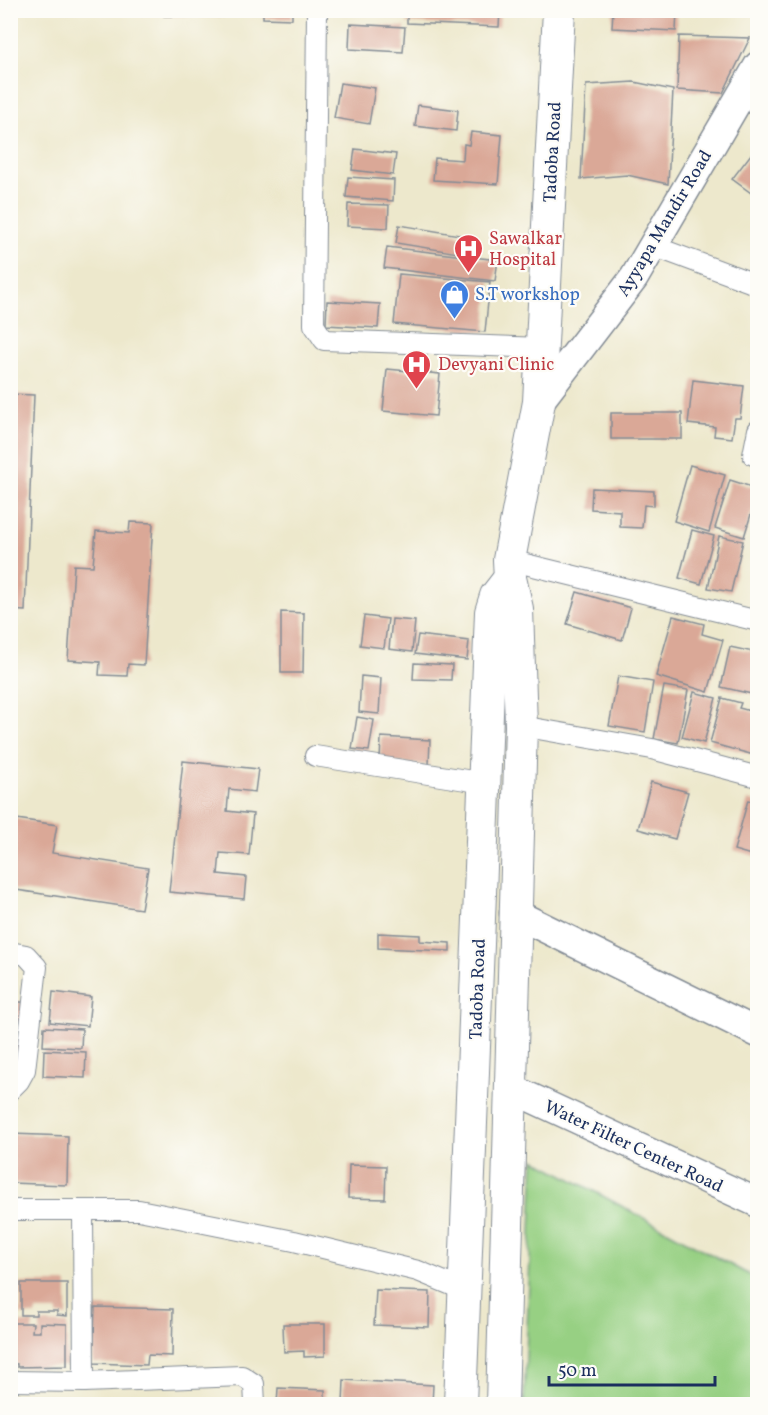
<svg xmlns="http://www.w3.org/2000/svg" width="768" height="1415" font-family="Vollkorn,serif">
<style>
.green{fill:#97d083;stroke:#598070;stroke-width:1.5}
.building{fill:#daa897}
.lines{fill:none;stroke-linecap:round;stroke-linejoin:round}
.street-casing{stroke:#848c95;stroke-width:22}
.secondary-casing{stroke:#848c95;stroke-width:31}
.primary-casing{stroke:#848c95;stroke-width:34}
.street{stroke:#fff;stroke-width:20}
.secondary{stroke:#fff;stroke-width:28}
.primary{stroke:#fff;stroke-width:32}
.labels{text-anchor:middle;stroke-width:4.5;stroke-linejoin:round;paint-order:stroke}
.street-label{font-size:18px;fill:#1b2f5e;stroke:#fdfcf7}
.health-label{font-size:18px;fill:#be3a42;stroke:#fdfcf7;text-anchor:start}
.shop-label{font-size:18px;fill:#366cbe;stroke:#fdfcf7;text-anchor:start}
</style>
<rect width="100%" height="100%" fill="#fdfcf7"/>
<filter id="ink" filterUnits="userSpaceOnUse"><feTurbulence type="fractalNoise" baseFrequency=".0167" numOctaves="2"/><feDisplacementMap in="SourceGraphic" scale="12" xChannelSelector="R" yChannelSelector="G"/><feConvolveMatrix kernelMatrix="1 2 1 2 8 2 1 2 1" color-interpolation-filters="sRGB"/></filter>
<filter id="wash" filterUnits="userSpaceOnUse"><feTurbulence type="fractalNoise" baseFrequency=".008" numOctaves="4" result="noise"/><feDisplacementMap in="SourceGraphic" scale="24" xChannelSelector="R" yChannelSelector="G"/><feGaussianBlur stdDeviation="1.35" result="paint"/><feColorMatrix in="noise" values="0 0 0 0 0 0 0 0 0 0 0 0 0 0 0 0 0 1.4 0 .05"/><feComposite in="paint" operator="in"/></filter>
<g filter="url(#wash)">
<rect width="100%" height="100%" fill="#ede8cc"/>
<path class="green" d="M534,1159L757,1279V1404H524Z"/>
<g id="blocks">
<g class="building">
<path d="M126,10H159V15L126,14Z"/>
<rect x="164" y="10" width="30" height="6"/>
<path d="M199,10H225V17H198Z"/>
<path d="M263,10H292V19L263,18Z"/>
<path d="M407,10H500L499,27L407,23Z"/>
<path d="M613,10H677L676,31L612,28Z"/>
<path d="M350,24L405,27L403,52L349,49Z"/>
<path d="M679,36L750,38L723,93L677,90Z"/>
<path d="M634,82L673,90L668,184L627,175L581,179L586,85Z"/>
<path d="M340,83L375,88L369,124L334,118Z"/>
<path d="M418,105L458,110L456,131L415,126Z"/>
<path d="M471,132L502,135L498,184L433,180L435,158L463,160L464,144L469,145Z"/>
<path d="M355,149L396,154L393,175L352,170Z"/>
<path d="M755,149L758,151V198L732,179Z"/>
<path d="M348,177L394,180L393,201L346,197Z"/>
<path d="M348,204L389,205L388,228L347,226Z"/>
<path d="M399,225L466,236L464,254L396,243Z"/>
<path d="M387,247L498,260L495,281L384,268Z"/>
<path d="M399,274L490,282L485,332L394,324Z"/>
<path d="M327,301L380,304L378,328L326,325Z"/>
<path d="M387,369L440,374L436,416L383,411Z"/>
<path d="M693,380L744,386L740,418H735L732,438L714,436L715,427L688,424Z"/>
<path d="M10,394L34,395L25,611L10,610Z"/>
<rect x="611" y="413" width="71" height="26"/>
<path d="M690,465L725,475L709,532L674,521Z"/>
<path d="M730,480L758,489V513L752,511L744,537L715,528Z"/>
<path d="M592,488L654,491V506L644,505L642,528L620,527V511L591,509Z"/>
<path d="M130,522L153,523L144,665L128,664L127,676L99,675L100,662L68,660L74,565L93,566L96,531L129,533Z"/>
<path d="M692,530L714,536L701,584L679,578Z"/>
<path d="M719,536L743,541L731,592L708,588Z"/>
<path d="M577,592L631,608L622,640L567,624Z"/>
<path d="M281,612L304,613L303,673H281Z"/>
<path d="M364,616L388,619L384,648L360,645Z"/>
<path d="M673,616L704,624L702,634L723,640L708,692L656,676Z"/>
<path d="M392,619L415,621L412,652L389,649Z"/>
<path d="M418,635L469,641L467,660L415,654Z"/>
<path d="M730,647L758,653L756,695L721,687Z"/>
<path d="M414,663L452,665L451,680L413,679Z"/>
<path d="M361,676L381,678L379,714L359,712Z"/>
<path d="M618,676L653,682L645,732L609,726Z"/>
<path d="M664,686L688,690L678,743L654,739Z"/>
<path d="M694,692L716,698L704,743L682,737Z"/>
<path d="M722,698L741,703L739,708L758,713V741L754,755L710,743Z"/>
<path d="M357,717L374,720L369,751L352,749Z"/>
<path d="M381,737L430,740L429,765L380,762Z"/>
<path d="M183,761L258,769L255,792L229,789L227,811L253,814L249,855L220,853L218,874L246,877L244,899L169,892Z"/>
<path d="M651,782L688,792L675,839L638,829Z"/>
<path d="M748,800L758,803V857L734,850Z"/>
<path d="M10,818L57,825L52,853L148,868L141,909L10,889Z"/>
<path d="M378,933L420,935V941L450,943V951L378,948Z"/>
<path d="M53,992L91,997L88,1026L50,1022Z"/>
<path d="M10,1001L30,1003L28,1022L10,1021Z"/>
<path d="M44,1027L82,1029L81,1048L43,1046Z"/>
<path d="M10,1042H20L19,1071H10Z"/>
<path d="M44,1050L86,1052L85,1078L43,1076Z"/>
<path d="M11,1134L68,1136L67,1185L10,1183Z"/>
<path d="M349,1165L386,1166L385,1199L348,1198Z"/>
<path d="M10,1271H16L15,1304H10Z"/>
<path d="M21,1283H67V1316L57,1315V1311H36V1315H21Z"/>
<path d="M376,1290L430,1292L429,1327L374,1325Z"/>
<path d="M95,1307L173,1309L172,1356L148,1355L147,1365L93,1363Z"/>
<path d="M10,1323H33L32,1332H40V1323L67,1324V1366L17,1367V1364L10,1363Z"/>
<path d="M283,1324H325V1356L304,1357V1351L284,1352Z"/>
<path d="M344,1380L433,1385L432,1404H343Z"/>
<path d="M278,1388L325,1390V1404H277Z"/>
</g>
</g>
</g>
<g filter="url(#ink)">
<use href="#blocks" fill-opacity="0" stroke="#848c95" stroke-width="1.5"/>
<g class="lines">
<defs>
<g id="street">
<path d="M317,10L314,325L324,340L542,348"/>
<path d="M653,246L758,285"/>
<path d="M758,430L753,455L758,456"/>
<path d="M509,560L758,621"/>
<path d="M521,726L652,749L758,777"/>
<path d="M315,756L485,783"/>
<path d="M10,952L26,955L37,967L25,1070L19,1081L10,1090"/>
<path d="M10,1210H139L294,1241L418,1271L466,1291"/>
<path d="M83,1210L84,1382"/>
<path d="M10,1381L84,1382L242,1376L254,1384L255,1404"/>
</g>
<g id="secondary">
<path d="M539,402L634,278L758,66"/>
<path d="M514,913L758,1033"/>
<path d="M510,1088L758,1203"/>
</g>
<g id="primary">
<path d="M460,1404L491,612L496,596L510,578"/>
<path d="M502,1404L521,726L517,609L510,578L509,560L539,402L559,10"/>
</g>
</defs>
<use href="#street" class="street-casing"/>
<use href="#secondary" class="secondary-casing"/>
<use href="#primary" class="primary-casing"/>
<use href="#street" class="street"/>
<use href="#secondary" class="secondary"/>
<use href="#primary" class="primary"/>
</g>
</g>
<defs>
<symbol id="hospital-pin" viewBox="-11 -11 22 30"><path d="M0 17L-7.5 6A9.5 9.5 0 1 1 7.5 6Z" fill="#e0444e" stroke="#fdfcf7"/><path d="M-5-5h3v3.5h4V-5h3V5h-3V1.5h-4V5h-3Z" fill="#fff"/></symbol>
<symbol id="shop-pin" viewBox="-11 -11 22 30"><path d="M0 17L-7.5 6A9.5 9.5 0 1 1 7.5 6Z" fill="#3f7fe0" stroke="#fdfcf7"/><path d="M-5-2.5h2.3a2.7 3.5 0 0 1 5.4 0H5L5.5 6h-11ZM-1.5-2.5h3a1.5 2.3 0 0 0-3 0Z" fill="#fff"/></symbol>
</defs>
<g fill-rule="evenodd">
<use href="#hospital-pin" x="452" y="232" width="33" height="45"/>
<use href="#shop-pin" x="438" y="278" width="33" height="45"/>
<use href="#hospital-pin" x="400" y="348" width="33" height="45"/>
</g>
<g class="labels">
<g class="street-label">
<text transform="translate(552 152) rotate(-87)" y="6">Tadoba Road</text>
<text transform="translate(664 223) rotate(-59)" y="6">Ayyapa Mandir Road</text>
<text transform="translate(477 989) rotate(-88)" y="6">Tadoba Road</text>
<text transform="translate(634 1146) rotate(25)" y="6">Water Filter Center Road</text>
</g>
<g class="health-label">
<text x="489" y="244">Sawalkar<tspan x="489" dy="21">Hospital</tspan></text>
<text x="438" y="370">Devyani Clinic</text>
</g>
<g class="shop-label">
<text x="475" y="300">S.T workshop</text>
</g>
</g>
<rect width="768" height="1415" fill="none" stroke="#fdfcf7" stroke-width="36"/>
<path d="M549 1376v9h166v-9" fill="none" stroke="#1b2f5e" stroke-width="3"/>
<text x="558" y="1376" font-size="18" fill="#1b2f5e" stroke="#fdfcf7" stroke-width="4.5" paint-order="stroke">50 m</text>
</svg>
